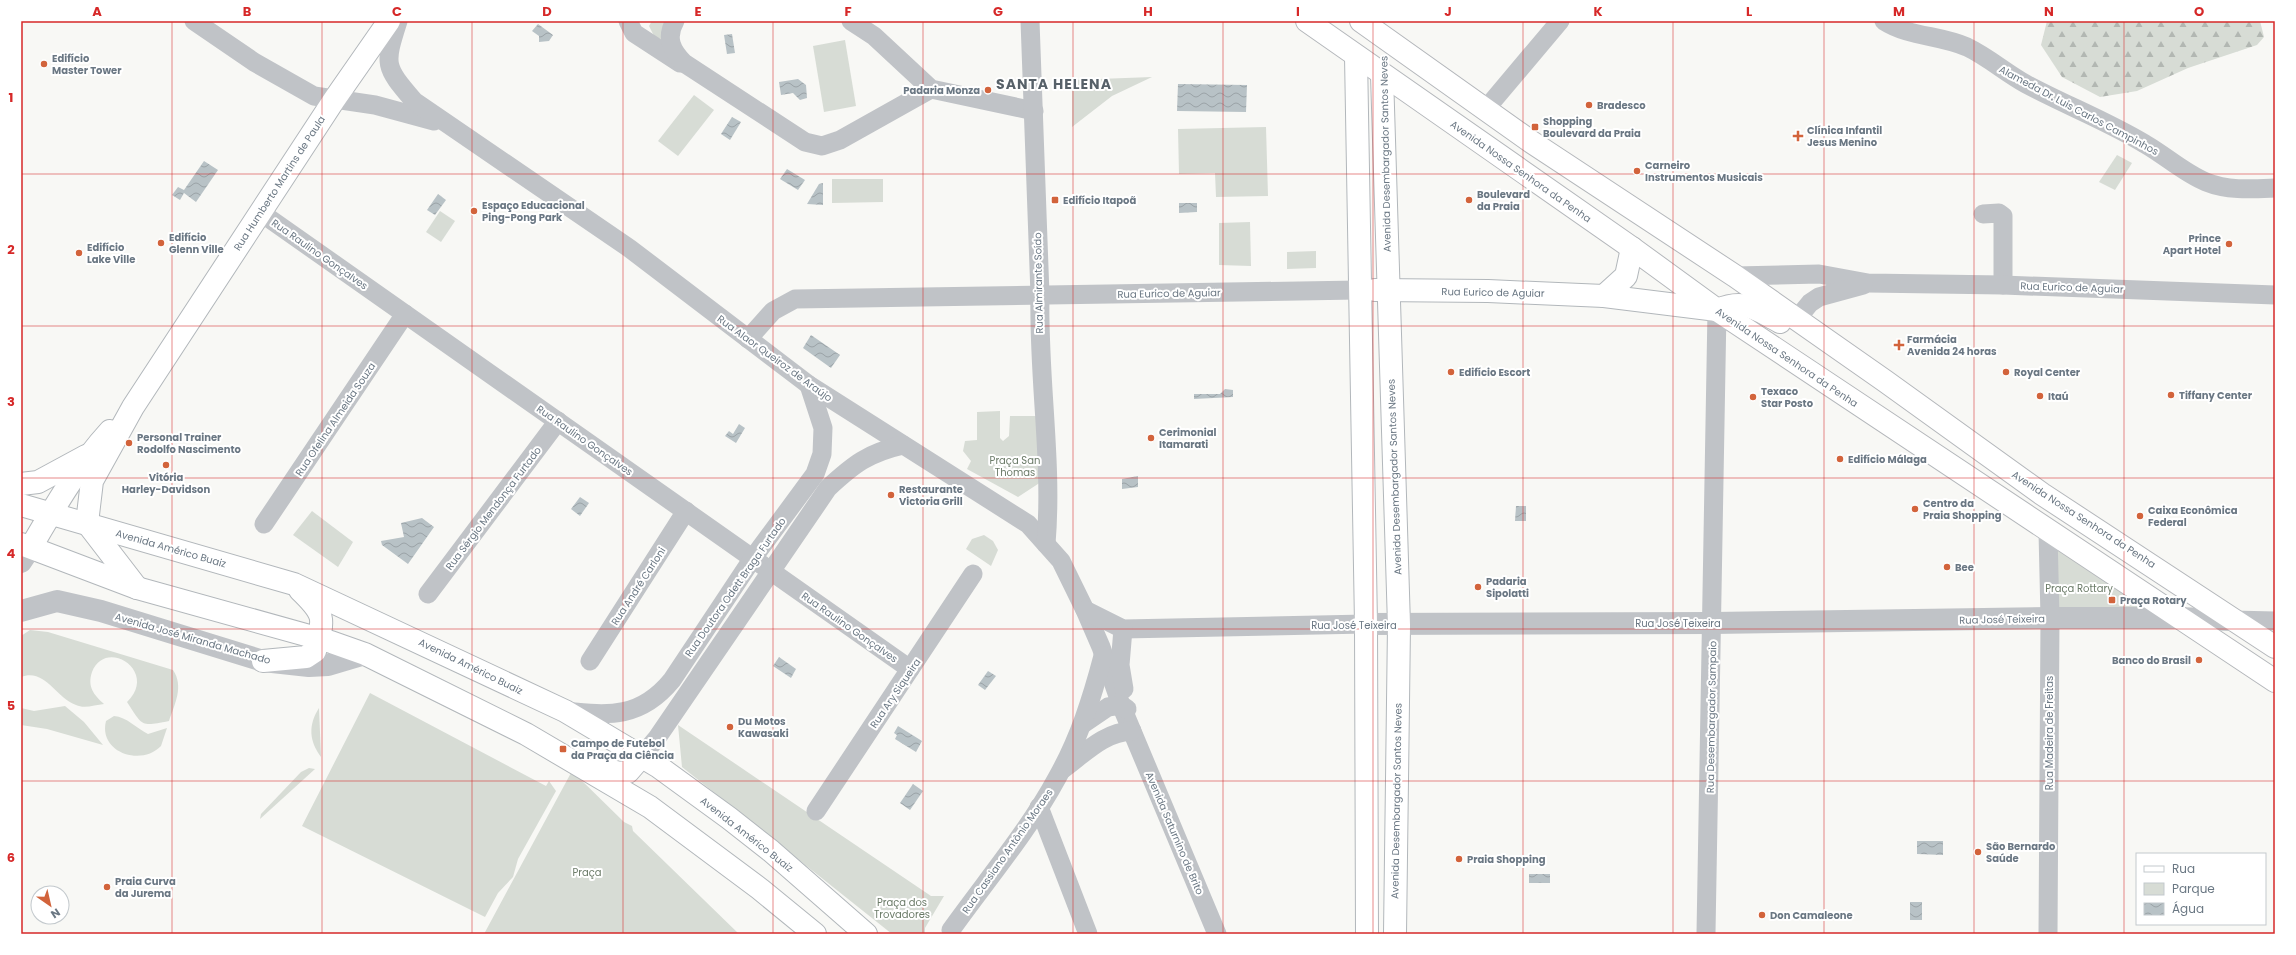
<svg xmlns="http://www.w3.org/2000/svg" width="2296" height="955" font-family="Poppins,sans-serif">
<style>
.forest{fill:url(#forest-firs)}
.green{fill:#d7dcd5}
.water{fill:url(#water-waves)}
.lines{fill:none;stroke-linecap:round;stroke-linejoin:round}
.secondary-casing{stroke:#b2b7bb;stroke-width:24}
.primary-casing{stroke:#b4b7bb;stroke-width:24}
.minor{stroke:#c0c3c7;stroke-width:19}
.tertiary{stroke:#c0c3c7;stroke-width:22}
.secondary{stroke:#fff;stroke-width:22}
.primary{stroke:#fff;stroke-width:22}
.grid{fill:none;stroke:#d62828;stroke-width:1;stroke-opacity:0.55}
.poi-dot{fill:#d2633b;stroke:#fff;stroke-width:1.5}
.labels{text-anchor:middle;stroke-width:4;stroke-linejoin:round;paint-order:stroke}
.poi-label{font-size:10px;font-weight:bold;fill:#6a7783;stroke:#fff;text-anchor:start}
.street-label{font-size:10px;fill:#6a7783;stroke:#fff}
.park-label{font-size:10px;fill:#6b7b68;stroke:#fff}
.district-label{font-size:14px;font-weight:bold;letter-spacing:1px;fill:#576169;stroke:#fff}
.neatline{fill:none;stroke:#d62828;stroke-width:1.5}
.grid-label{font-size:13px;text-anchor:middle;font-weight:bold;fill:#d62828}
</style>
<defs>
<pattern id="forest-firs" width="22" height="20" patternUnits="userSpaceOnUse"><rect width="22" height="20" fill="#d7dcd5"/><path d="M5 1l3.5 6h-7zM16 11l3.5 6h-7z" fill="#b2b7b2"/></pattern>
<pattern id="water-waves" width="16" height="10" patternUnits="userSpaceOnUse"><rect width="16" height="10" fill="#b8c2c6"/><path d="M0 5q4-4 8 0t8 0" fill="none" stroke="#9aa2a6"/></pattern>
</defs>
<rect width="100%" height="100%" fill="#f8f8f5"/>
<path class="forest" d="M2047,21H2260L2264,37L2257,45L2188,68L2137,91L2100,97L2062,77L2041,45Z"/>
<g class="green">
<path d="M652,21H666V35L661,39L655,38L649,26Z"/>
<path d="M845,40L856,106L824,112L813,46Z"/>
<path d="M1152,77L1112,96L1072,127V80Z"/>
<path d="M694,95L714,110L678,156L658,141Z"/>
<path d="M1266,127L1268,196L1216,197L1215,173L1179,174L1178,129Z"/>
<path d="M2117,155L2132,163L2115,190L2099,182Z"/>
<path d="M832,179H883V202L832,203Z"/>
<path d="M440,211L455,221L441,242L426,232Z"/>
<path d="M1250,222L1251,266L1219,265V223Z"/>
<path d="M1316,251V268L1287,269V252Z"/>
<path d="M1000,411V438L1003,441L1009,436L1010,416H1038L1041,482L1018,497L967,469L971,461L963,451L965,441L977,440V412Z"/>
<path d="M312,511L353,542L338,567L293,535Z"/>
<path d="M984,535L993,541L998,550L991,566L966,549L972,539Z"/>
<path d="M2051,537L2163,612L2052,616Z"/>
<path d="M30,630L48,632L173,670C184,686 175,704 169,721C140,727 143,726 127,702C159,672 106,637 92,672C87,687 94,695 104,704C95,705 84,709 76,705C55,697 45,668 21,677V636Z"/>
<path d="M370,693L546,786L549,781L556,791L518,859L513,877L498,893L485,917L302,826Z"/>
<path d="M65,706L84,722L103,745L47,729L21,725V708L34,711Z"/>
<path d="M319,708L321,757C309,741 308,725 319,708Z"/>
<path d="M114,716C127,717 136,728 148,734L167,728L161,746C141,767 98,752 106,721Z"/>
<path d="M678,725L931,896H944L925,928V934H892L682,767Z"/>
<path d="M309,768L315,769L260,819L261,814L301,772Z"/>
<path d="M572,771L624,822L632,826L633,831L739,934H484Z"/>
</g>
<g class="water">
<path d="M538,24L553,35L549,41L539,42V36L532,31Z"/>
<path d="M732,34L735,53L727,54L724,35Z"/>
<path d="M798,79L806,85L807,98L800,100L793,93L781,95L779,82Z"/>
<path d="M1178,84L1247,85L1246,112L1177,111Z"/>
<path d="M732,117L741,122L730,140L721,134Z"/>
<path d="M204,161L218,170L196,202L184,193L180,200L172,195L178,187L184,190Z"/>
<path d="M787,169L805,180L798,190L780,179Z"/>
<path d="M823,183V205L807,204L819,184Z"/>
<path d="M438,194L446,200L435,215L427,210Z"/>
<path d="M1179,203H1197V212L1179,213Z"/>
<path d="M811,335L840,355L831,368L803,348Z"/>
<path d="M1225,389L1233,390V397L1194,399V394H1220Z"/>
<path d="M739,424L745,428L736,443L725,436L729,431L733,434Z"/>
<path d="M1138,476V487L1122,489V479Z"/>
<path d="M580,497L589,503L580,516L571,509Z"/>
<path d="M1516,506H1526V521H1515Z"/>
<path d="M422,518L434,527L408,564L382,545L381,541L404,537L401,523Z"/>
<path d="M779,657L796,669L791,678L773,666Z"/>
<path d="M988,671L996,676L985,690L978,685Z"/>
<path d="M898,726L922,741L916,752L895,739L897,735L894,733Z"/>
<path d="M913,784L923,791L910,810L900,803Z"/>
<path d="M1917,841H1943V855L1917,854Z"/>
<rect x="1529" y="874" width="21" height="9"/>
<rect x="1910" y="902" width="12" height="18"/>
</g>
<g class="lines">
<defs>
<g id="secondary">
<path d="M1356,56L1366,624L1367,934"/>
<path d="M1382,75L1399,625L1395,934"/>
<path d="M1375,290L1488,291L1604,296L1717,310"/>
<path d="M1604,296L1626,276L1632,248"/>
<path d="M21,484L38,482L86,456"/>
<path d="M21,505L294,584L565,711L659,767L729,818L771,851L866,934"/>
<path d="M87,523L92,481L133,407L334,100L389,21"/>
<path d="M87,523L137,588"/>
<path d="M21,544L137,588L331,642L365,654L526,734L650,807L760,889L815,934"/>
<path d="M31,547C55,506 78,466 110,431"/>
<path d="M263,661L306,657L315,651C325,618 325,614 300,590"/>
<path d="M594,765L618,773L628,772L641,757"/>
</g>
<g id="primary">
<path d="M1307,21L1632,248L1717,310L2275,681"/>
<path d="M1361,21L1530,141L1735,276L1885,381L2042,494L2275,647"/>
<path d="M1717,310C1745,298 1755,309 1780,322"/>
</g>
</defs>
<use href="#secondary" class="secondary-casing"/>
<use href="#primary" class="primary-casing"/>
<g class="minor">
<path d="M194,21L254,62L314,96L375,105L434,121"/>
<path d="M398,21C384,65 384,66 414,101L629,248L809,385L1028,524L1061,561L1085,610L1101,647L1121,705L1217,934"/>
<path d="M628,21L634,33L680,63"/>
<path d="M675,21C665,38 672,51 684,63L805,142L822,146L840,140L931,89"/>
<path d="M851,21L874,36L931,89L1034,111"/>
<path d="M1030,21L1040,295C1038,378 1053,461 1046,544"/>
<path d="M1884,21C1909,37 1940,35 1967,47C1988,57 2006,73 2026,84C2065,105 2107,121 2145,144C2166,156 2184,173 2206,182C2228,191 2253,189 2275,188"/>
<path d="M1485,110L1560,21"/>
<path d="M260,212L910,669"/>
<path d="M1983,214L1999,213L2003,216V285"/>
<path d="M1735,276L1819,274L1868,283L2003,285L2275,295"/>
<path d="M1796,320L1810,303L1819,297L1863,285"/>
<path d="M748,339L773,311L795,299L1358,290"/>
<path d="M264,524L405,314"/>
<path d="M428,594L558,421"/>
<path d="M1085,610L1123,629L1366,624"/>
<path d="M2232,620L2275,621"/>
<path d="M1123,629L1120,665L1124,689"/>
<path d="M590,661L686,511"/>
<path d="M565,711C610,716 641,718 672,680L753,558L815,474L822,454L823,428L809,385"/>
<path d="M1083,724L1108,707L1121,705L1127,709"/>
<path d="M641,757L657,738L828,488C854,464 868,453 903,445"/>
<path d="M1063,769C1085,753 1104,732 1132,731"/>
<path d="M1039,807L1088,934"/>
<path d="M816,811L973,574"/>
<path d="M951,930C986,881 1029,830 1057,778C1079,739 1092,698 1103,656"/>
<path d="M1706,933L1717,310"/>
<path d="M2048,934L2050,618L2048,532"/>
</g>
<g class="tertiary">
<path d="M21,562L31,547"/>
<path d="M21,611L57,601L101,611L263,661L309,666L328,665L365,654"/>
<path d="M1366,624L1713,623L2050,618H2177L2232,620"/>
</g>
<use href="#secondary" class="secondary"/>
<use href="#primary" class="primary"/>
</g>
<path class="grid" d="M172,21V934M322,21V934M472,21V934M623,21V934M773,21V934M923,21V934M1073,21V934M1223,21V934M1373,21V934M1523,21V934M1673,21V934M1824,21V934M1974,21V934M2124,21V934M21,174H2275M21,326H2275M21,478H2275M21,629H2275M21,781H2275"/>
<g class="poi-dot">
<circle cx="44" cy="64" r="4"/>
<circle cx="988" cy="90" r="4"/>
<circle cx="1589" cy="105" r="4"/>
<rect x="1531" y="123" width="8" height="8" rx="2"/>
<path d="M1796 130h4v4h4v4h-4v4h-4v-4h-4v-4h4z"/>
<circle cx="1637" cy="171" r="4"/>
<rect x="1051" y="196" width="8" height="8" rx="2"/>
<circle cx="1469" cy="200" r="4"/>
<circle cx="474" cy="211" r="4"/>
<circle cx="161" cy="243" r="4"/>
<circle cx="2229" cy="244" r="4"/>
<circle cx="79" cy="253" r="4"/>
<path d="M1897 339h4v4h4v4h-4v4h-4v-4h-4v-4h4z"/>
<circle cx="1451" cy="372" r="4"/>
<circle cx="2006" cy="372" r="4"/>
<circle cx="2171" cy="395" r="4"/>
<circle cx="2040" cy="396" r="4"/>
<circle cx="1753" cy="397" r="4"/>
<circle cx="1151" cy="438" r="4"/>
<circle cx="129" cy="443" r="4"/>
<circle cx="1840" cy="459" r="4"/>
<circle cx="166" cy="465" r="4"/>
<circle cx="891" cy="495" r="4"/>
<circle cx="1915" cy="509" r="4"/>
<circle cx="2140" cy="516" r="4"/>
<circle cx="1947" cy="567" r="4"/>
<circle cx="1478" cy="587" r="4"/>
<rect x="2108" y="596" width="8" height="8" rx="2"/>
<circle cx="2199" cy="660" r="4"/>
<circle cx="730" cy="727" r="4"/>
<rect x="559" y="745" width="8" height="8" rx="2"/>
<circle cx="1978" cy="852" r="4"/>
<circle cx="1459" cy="859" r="4"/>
<circle cx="107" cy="887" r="4"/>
<circle cx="1762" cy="915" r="4"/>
</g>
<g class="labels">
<g class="poi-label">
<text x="52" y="62">Edifício<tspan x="52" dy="12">Master Tower</tspan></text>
<text x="980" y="94" text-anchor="end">Padaria Monza</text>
<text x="1597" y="109">Bradesco</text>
<text x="1543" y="125">Shopping<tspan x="1543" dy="12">Boulevard da Praia</tspan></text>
<text x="1807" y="134">Clínica Infantil<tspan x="1807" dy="12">Jesus Menino</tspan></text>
<text x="1645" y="169">Carneiro<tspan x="1645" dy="12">Instrumentos Musicais</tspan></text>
<text x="1477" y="198">Boulevard<tspan x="1477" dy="12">da Praia</tspan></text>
<text x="1063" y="204">Edifício Itapoã</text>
<text x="482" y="209">Espaço Educacional<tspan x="482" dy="12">Ping-Pong Park</tspan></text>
<text x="169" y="241">Edifício<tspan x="169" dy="12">Glenn Ville</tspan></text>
<text x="2221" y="242" text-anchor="end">Prince<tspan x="2221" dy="12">Apart Hotel</tspan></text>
<text x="87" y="251">Edifício<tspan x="87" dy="12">Lake Ville</tspan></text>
<text x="1907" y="343">Farmácia<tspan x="1907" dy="12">Avenida 24 horas</tspan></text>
<text x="1459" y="376">Edifício Escort</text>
<text x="2014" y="376">Royal Center</text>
<text x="1761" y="395">Texaco<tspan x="1761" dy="12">Star Posto</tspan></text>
<text x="2179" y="399">Tiffany Center</text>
<text x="2048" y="400">Itaú</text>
<text x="1159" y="436">Cerimonial<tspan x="1159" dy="12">Itamarati</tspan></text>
<text x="137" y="441">Personal Trainer<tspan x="137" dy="12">Rodolfo Nascimento</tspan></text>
<text x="1848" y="463">Edifício Málaga</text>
<text x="166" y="481" text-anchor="middle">Vitória<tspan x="166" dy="12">Harley-Davidson</tspan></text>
<text x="899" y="493">Restaurante<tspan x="899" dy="12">Victoria Grill</tspan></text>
<text x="1923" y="507">Centro da<tspan x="1923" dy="12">Praia Shopping</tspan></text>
<text x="2148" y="514">Caixa Econômica<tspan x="2148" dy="12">Federal</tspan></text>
<text x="1955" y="571">Bee</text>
<text x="1486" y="585">Padaria<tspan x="1486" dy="12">Sipolatti</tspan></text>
<text x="2120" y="604">Praça Rotary</text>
<text x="2191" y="664" text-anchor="end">Banco do Brasil</text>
<text x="738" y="725">Du Motos<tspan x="738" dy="12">Kawasaki</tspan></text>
<text x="571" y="747">Campo de Futebol<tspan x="571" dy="12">da Praça da Ciência</tspan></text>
<text x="1986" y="850">São Bernardo<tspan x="1986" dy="12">Saúde</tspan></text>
<text x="1467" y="863">Praia Shopping</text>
<text x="115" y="885">Praia Curva<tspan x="115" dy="12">da Jurema</tspan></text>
<text x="1770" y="919">Don Camaleone</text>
</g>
<g class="street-label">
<text transform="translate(2079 110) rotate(28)" y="4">Alameda Dr. Luis Carlos Campinhos</text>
<text transform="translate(1385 154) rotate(-91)" y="4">Avenida Desembargador Santos Neves</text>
<text transform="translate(1521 171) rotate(35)" y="4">Avenida Nossa Senhora da Penha</text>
<text transform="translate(279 183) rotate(-57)" y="4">Rua Humberto Martins de Paula</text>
<text transform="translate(320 254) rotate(35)" y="4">Rua Raulino Gonçalves</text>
<text transform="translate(1038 283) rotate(-91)" y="4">Rua Almirante Soído</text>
<text transform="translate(2072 287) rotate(2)" y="4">Rua Eurico de Aguiar</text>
<text transform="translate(1493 292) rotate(1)" y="4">Rua Eurico de Aguiar</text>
<text transform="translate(1169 293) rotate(-1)" y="4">Rua Eurico de Aguiar</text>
<text transform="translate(1787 357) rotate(34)" y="4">Avenida Nossa Senhora da Penha</text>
<text transform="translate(775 358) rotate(36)" y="4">Rua Alaor Queiroz de Araújo</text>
<text transform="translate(335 419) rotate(-56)" y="4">Rua Ofelina Almeida Souza</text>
<text transform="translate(585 440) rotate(35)" y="4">Rua Raulino Gonçalves</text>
<text transform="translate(1394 477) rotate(-92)" y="4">Avenida Desembargador Santos Neves</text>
<text transform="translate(493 508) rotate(-53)" y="4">Rua Sérgio Mendonça Furtado</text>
<text transform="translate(2084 519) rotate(33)" y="4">Avenida Nossa Senhora da Penha</text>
<text transform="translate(171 548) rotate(16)" y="4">Avenida Américo Buaiz</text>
<text transform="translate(638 586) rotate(-57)" y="4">Rua André Carloni</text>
<text transform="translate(735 587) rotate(-55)" y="4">Rua Doutora Odett Braga Furtado</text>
<text transform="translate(2002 619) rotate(-1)" y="4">Rua José Teixeira</text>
<text x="1678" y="627">Rua José Teixeira</text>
<text x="1354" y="629">Rua José Teixeira</text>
<text transform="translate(850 627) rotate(35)" y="4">Rua Raulino Gonçalves</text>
<text transform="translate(193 638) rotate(16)" y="4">Avenida José Miranda Machado</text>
<text transform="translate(471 666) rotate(26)" y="4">Avenida Américo Buaiz</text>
<text transform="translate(895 693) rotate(-56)" y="4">Rua Ary Siqueira</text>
<text transform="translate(1711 717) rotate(-89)" y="4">Rua Desembargador Sampaio</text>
<text transform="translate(2049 733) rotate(-90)" y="4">Rua Madeira de Freitas</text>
<text transform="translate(1396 801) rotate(-89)" y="4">Avenida Desembargador Santos Neves</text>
<text transform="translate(1175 833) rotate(67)" y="4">Avenida Saturnino de Brito</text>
<text transform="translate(747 834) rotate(38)" y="4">Avenida Américo Buaiz</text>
<text transform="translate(1007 851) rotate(-55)" y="4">Rua Cassiano Antônio Moraes</text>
</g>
<g class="park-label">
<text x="1015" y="464">Praça San<tspan x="1015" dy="12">Thomas</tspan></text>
<text x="2079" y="592">Praça Rottary</text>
<text x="587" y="876">Praça</text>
<text x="902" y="906">Praça dos<tspan x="902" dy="12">Trovadores</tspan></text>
</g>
<g class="district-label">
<text x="1054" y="89">SANTA HELENA</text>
</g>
</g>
<rect width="2296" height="955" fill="none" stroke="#ffffff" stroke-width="44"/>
<rect x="2136" y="853" width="130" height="72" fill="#ffffff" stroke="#c3c9cd"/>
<rect x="2144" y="866" width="20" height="6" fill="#ffffff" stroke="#c3c9cd"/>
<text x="2172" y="873" font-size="12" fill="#6a7783">Rua</text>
<rect x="2144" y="883" width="20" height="12" fill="#d7dcd5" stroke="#c3c9cd"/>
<text x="2172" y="893" font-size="12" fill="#6a7783">Parque</text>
<rect x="2144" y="903" width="20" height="12" fill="url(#water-waves)" stroke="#c3c9cd"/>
<text x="2172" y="913" font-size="12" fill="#6a7783">Água</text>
<g transform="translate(50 905) rotate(146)"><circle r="19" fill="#ffffff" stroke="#c3c9cd"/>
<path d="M0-3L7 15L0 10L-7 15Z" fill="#d2633b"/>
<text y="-6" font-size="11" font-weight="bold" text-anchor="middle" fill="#6a7783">N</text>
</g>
<rect x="22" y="22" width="2252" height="911" class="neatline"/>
<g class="grid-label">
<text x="97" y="16">A</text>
<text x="247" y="16">B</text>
<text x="397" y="16">C</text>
<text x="547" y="16">D</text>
<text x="698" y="16">E</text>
<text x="848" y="16">F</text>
<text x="998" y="16">G</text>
<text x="1148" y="16">H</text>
<text x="1298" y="16">I</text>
<text x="1448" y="16">J</text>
<text x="1598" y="16">K</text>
<text x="1749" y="16">L</text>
<text x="1899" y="16">M</text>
<text x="2049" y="16">N</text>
<text x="2199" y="16">O</text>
<text x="11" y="102">1</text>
<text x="11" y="254">2</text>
<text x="11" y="406">3</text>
<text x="11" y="558">4</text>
<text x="11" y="710">5</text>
<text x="11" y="862">6</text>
</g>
</svg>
